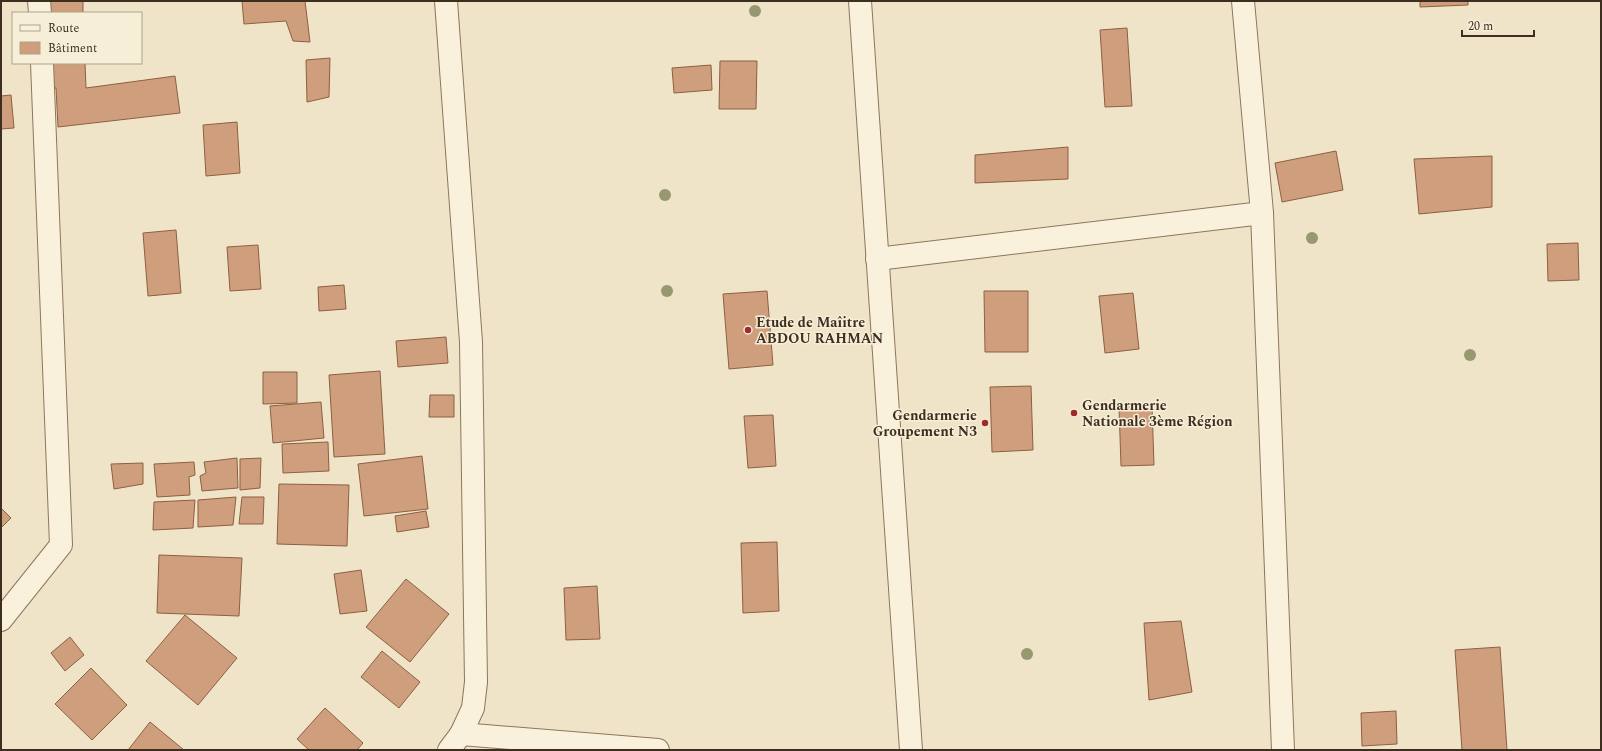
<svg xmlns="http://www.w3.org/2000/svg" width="1602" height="751" font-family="Spectral,serif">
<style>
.building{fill:#cf9f7d;stroke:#8d5f41}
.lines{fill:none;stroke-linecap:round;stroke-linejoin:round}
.minor-casing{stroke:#8d765c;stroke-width:24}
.minor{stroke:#faf1dc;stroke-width:22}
.tree{fill:#96986f}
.poi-dot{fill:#9e2a2b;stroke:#f7eed8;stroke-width:1.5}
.labels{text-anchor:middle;stroke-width:3;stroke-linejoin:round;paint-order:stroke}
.poi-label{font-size:14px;font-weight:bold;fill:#3d2e20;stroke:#f7eed8;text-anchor:start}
</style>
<rect width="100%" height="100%" fill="#f0e4c8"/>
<g class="building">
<path d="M37,1H83V13H38Z"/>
<path d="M242,1H305L310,42L293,41L286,21L244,24Z"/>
<path d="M1420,1H1468V5L1420,7Z"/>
<path d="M1127,28L1132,106L1105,107L1100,30Z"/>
<path d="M330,58L329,97L307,102L306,60Z"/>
<path d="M720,61H757L756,109H719Z"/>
<path d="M42,63H85L86,88L175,76L180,113L58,127L56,88L45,89Z"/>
<path d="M711,65L712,90L674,93L672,68Z"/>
<path d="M11,95L14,128L1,129V96Z"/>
<path d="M237,122L240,173L206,176L203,125Z"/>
<path d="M1068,147V179L975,183V155Z"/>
<path d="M1336,151L1343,190L1282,202L1275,163Z"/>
<path d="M1492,156V207L1419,214L1414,159Z"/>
<path d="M176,230L181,293L148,296L143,233Z"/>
<path d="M1578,243L1579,280L1548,281L1547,244Z"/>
<path d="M258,245L261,289L230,291L227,247Z"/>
<path d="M344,285L346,309L319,311L318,287Z"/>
<path d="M767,291L773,365L729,369L723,294Z"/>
<path d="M984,291H1028V352H985Z"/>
<path d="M1133,293L1139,349L1105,353L1099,296Z"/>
<path d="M446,337L448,363L398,367L396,341Z"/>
<path d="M380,371L385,454L334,457L329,375Z"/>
<path d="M263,372H297V403L263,404Z"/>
<path d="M1031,386L1033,450L992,452L990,387Z"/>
<path d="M430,395H454V417H429Z"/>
<path d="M321,402L324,438L273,443L270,406Z"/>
<path d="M1152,406L1154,465L1121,466L1119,407Z"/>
<path d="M773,415L776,466L748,468L744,416Z"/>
<path d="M328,442L329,471L283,473L282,444Z"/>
<path d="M422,456L428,509L364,516L358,464Z"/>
<path d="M237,458L238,488L202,491L200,476L206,473L204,462Z"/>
<path d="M261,458L260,488L240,490V459Z"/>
<path d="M194,462L195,475L189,477L190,495L157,497L154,464Z"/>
<path d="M143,463V484L114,489L111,464Z"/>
<path d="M279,484L349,485L347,546L277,544Z"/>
<path d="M236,497L233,525L198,527V500Z"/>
<path d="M242,497H264L263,524H239Z"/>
<path d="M195,500L193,528L153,530L154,502Z"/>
<path d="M1,508L11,518L1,528Z"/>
<path d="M426,511L429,527L397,532L395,516Z"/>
<path d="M777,542L779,611L743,613L741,543Z"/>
<path d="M159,555L242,558L239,616L157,613Z"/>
<path d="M361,570L367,611L340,614L334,574Z"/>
<path d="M406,579L449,614L410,662L366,627Z"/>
<path d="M597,586L600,639L566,640L564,588Z"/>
<path d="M185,615L237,658L198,705L146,661Z"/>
<path d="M1181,621L1192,692L1149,700L1144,623Z"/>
<path d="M70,637L84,655L65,671L51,653Z"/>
<path d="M1500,647L1507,750H1462L1455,650Z"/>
<path d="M382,651L420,682L399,708L361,677Z"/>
<path d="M91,668L127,705L92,740L55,704Z"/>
<path d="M325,708L363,743L357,750H309L297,739Z"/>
<path d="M1396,711L1397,744L1362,746L1361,713Z"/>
<path d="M150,722L184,750H128Z"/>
</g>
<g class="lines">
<defs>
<g id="minor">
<path d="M39,1L40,13"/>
<path d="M446,1L471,342L476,682L473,708L461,734L449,750"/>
<path d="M860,1L911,750"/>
<path d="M1243,1L1262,213L1283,750"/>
<path d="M877,259L1262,213"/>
<path d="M1,620L61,545L42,63"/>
<path d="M461,734L658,750"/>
</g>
</defs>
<use href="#minor" class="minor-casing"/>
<use href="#minor" class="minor"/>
</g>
<g class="tree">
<circle cx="755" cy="11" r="6"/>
<circle cx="665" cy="195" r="6"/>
<circle cx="1312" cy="238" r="6"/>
<circle cx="667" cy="291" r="6"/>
<circle cx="1470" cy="355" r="6"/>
<circle cx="1027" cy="654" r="6"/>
</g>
<g class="poi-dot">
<circle cx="748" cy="330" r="4"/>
<circle cx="1074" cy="413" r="4"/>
<circle cx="985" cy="423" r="4"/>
</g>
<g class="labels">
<g class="poi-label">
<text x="756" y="327">Etude de Maîitre<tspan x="756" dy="16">ABDOU RAHMAN</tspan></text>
<text x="1082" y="410">Gendarmerie<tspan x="1082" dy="16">Nationale 3ème Région</tspan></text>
<text x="977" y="420" text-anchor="end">Gendarmerie<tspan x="977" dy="16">Groupement N3</tspan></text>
</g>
</g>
<rect width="1602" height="751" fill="none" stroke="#3d2e20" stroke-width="4"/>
<rect x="12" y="12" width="130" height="52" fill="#f7eed8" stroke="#ada18e"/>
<rect x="20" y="25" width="20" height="6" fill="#faf1dc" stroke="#ada18e"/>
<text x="48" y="32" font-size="12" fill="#3d2e20">Route</text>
<rect x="20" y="42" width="20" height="12" fill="#cf9f7d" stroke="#ada18e"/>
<text x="48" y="52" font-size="12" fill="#3d2e20">Bâtiment</text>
<path d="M1462 30v6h72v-6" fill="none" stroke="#3d2e20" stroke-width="2"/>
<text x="1468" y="30" font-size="12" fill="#3d2e20" stroke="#f7eed8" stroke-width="3" paint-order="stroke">20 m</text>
</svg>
